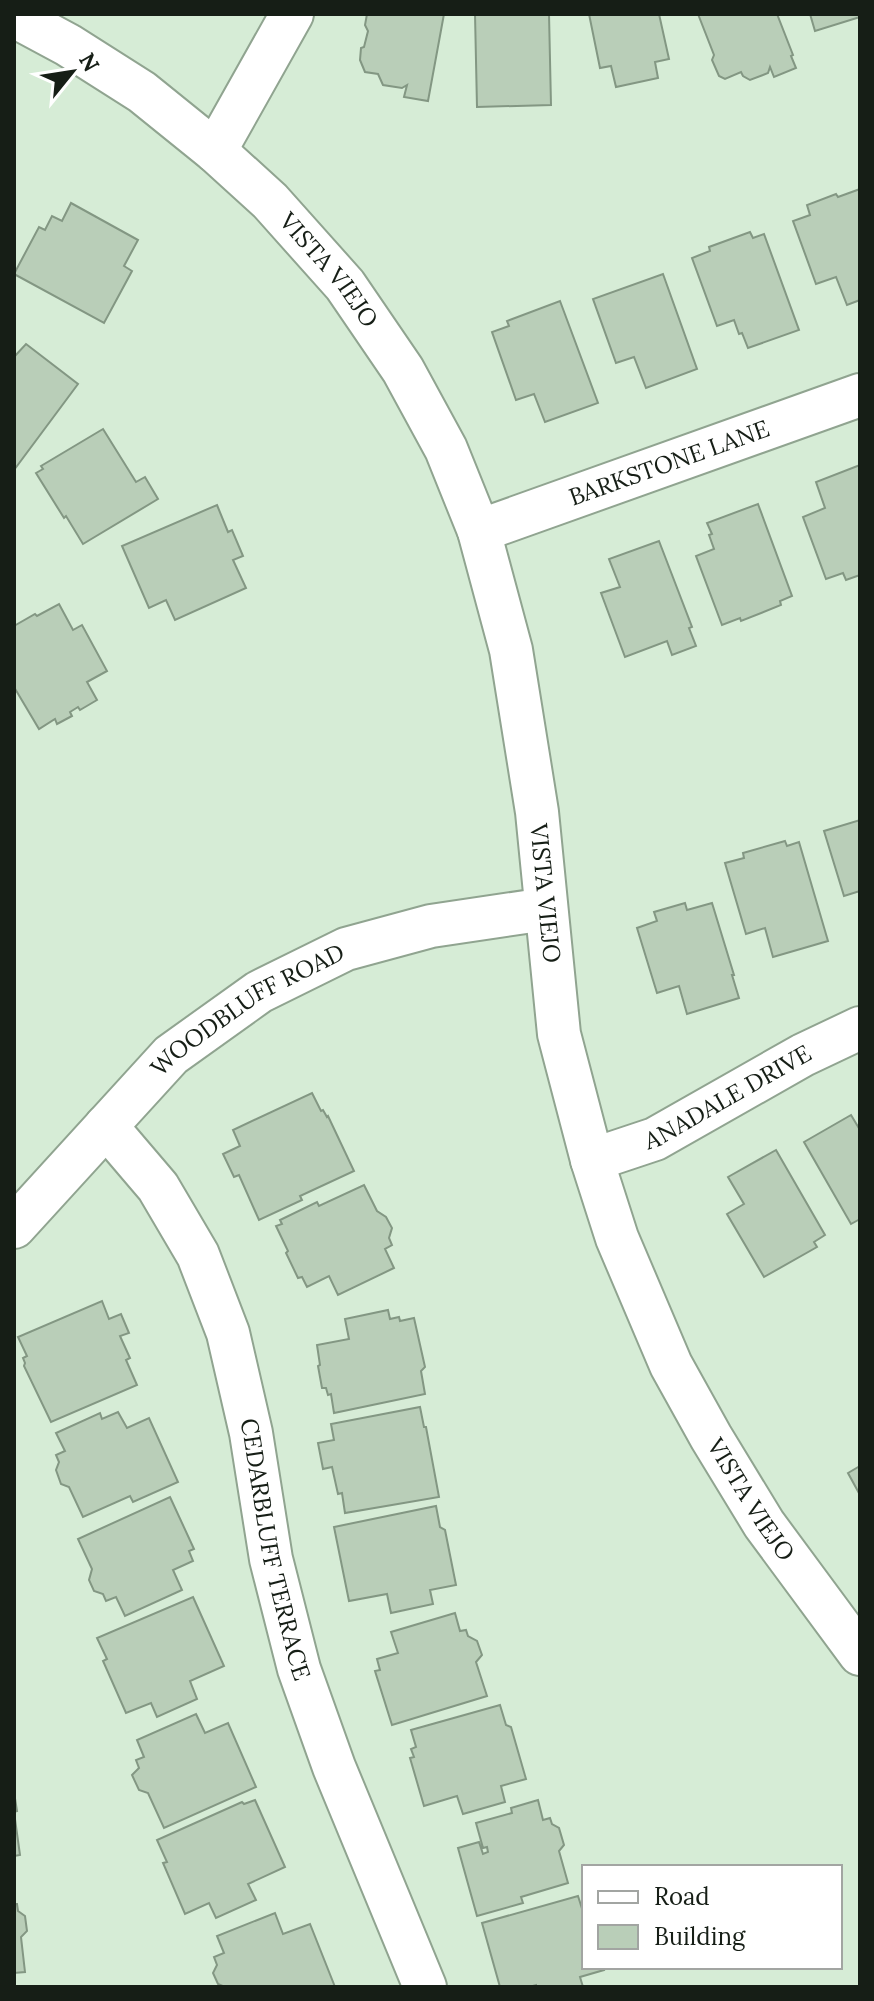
<svg xmlns="http://www.w3.org/2000/svg" width="874" height="2001" font-family="Lora,serif">
<style>
.building{fill:#b9ceb8;stroke:#839783;stroke-width:2}
.lines{fill:none;stroke-linecap:round;stroke-linejoin:round}
.minor-casing{stroke:#90a490;stroke-width:46}
.minor{stroke:#fff;stroke-width:42}
.labels{text-anchor:middle;stroke-width:7;stroke-linejoin:round;paint-order:stroke}
.street-label{font-size:24px;fill:#161e16;stroke:#fff}
</style>
<rect width="100%" height="100%" fill="#d6ecd6"/>
<g class="building">
<path d="M367,14H444L428,101L404,97L407,85L402,88L383,85L378,74L365,72L360,60L361,48L364,47L368,31L365,25Z"/>
<path d="M475,14H549L551,105L477,107Z"/>
<path d="M589,14H659L669,59L655,62L658,78L616,87L611,66L600,68Z"/>
<path d="M698,14H777L793,55L791,56L796,68L774,77L770,67L768,73L750,80L743,76L741,72L725,79L719,76L712,60L714,55Z"/>
<path d="M810,14H860V17L815,31Z"/>
<path d="M860,189V300L847,305L836,277L816,284L793,221L810,215L807,205L836,194L838,197Z"/>
<path d="M71,203L138,240L124,266L132,271L104,323L14,274L39,227L45,230L52,216L62,221Z"/>
<path d="M750,232L753,238L764,234L799,330L748,348L742,333L739,334L734,320L717,326L692,258L710,251L709,247Z"/>
<path d="M663,274L697,369L646,388L634,357L616,363L593,299Z"/>
<path d="M560,301L598,403L545,422L534,394L516,400L492,332L509,326L507,321Z"/>
<path d="M26,344L78,384L14,470V357Z"/>
<path d="M103,429L136,482L145,477L158,499L83,544L66,516L64,518L36,473L43,469L41,466Z"/>
<path d="M860,465V575L846,580L843,573L826,579L803,517L825,508L816,482Z"/>
<path d="M758,504L792,596L780,601L781,605L741,621L740,618L722,625L696,556L714,549L709,535L712,534L707,523Z"/>
<path d="M217,505L228,532L232,530L243,556L233,560L246,588L175,620L166,600L149,608L122,546Z"/>
<path d="M659,541L692,627L689,628L696,646L672,655L667,641L625,657L601,593L620,587L609,559Z"/>
<path d="M59,604L73,630L82,625L107,671L87,682L97,700L80,710L78,707L70,712L72,716L57,724L55,719L39,729L14,687V626L35,614L37,616Z"/>
<path d="M860,820V891L844,896L824,831Z"/>
<path d="M785,841L787,846L799,842L828,941L773,957L765,928L746,934L725,863L744,858L743,853Z"/>
<path d="M685,903L687,910L712,903L734,975H732L739,998L687,1014L679,986L657,993L637,928L657,921L654,912Z"/>
<path d="M312,1093L321,1111L323,1110L327,1117L328,1116L354,1171L300,1196L302,1200L259,1220L239,1175L234,1177L223,1154L240,1146L233,1130Z"/>
<path d="M851,1115L860,1130V1219L851,1224L804,1142Z"/>
<path d="M776,1150L825,1235L814,1242L817,1247L764,1277L727,1214L744,1204L728,1177Z"/>
<path d="M364,1185L377,1211L386,1217L392,1228L389,1238L392,1245L385,1249L394,1268L338,1295L329,1276L307,1287L302,1277L298,1278L286,1253L288,1251L276,1226L282,1224L280,1220L317,1202L319,1206Z"/>
<path d="M102,1301L109,1319L121,1314L129,1333L120,1336L130,1358L126,1360L137,1385L51,1422L24,1366L25,1363L23,1358L27,1356L18,1337Z"/>
<path d="M388,1310L390,1319L399,1317L400,1321L414,1318L425,1367L421,1371L425,1394L334,1413L331,1394L328,1395L326,1388H322L318,1366L320,1365L317,1345L349,1339L345,1319Z"/>
<path d="M420,1407L424,1427H426L439,1497L345,1513L342,1493L338,1494L332,1467L323,1469L318,1443L334,1440L331,1424Z"/>
<path d="M118,1412L127,1428L149,1418L178,1482L133,1502L130,1496L83,1517L69,1487L61,1484L56,1470L59,1462L56,1455L65,1451L56,1433L100,1413L102,1419Z"/>
<path d="M860,1466V1495L848,1473Z"/>
<path d="M170,1497L194,1549L189,1551L193,1561L173,1570L182,1590L125,1616L116,1597L106,1601L103,1594L94,1591L89,1580L92,1569L78,1539Z"/>
<path d="M436,1506L440,1527L445,1530L456,1585L430,1590L433,1604L391,1613L387,1594L349,1601L334,1527Z"/>
<path d="M193,1597L224,1666L190,1681L197,1699L157,1717L151,1703L126,1713L103,1661L107,1659L97,1638Z"/>
<path d="M455,1613L460,1631L466,1630L468,1636L477,1641L482,1655L476,1662L487,1696L392,1725L375,1671L380,1670L377,1659L398,1653L391,1632Z"/>
<path d="M500,1705L506,1725L511,1727L526,1779L501,1786L505,1802L463,1814L457,1796L424,1806L410,1758L414,1757L411,1749L416,1747L411,1730Z"/>
<path d="M196,1714L205,1733L228,1723L256,1787L164,1828L148,1793L139,1790L132,1775L139,1768L136,1760L144,1757L137,1740Z"/>
<path d="M14,1792L17,1811L14,1812L20,1855L14,1856Z"/>
<path d="M255,1800L285,1867L248,1884L256,1900L216,1918L209,1903L185,1914L163,1863L167,1862L157,1840L242,1802L244,1804Z"/>
<path d="M538,1800L543,1820L550,1818L552,1824L559,1828L564,1845L559,1851L568,1883L521,1897L523,1903L477,1916L458,1848L479,1842L483,1854L488,1852L487,1847L483,1848L476,1823L512,1813L511,1808Z"/>
<path d="M578,1896L584,1915V1967H603L604,1970L580,1977L583,1987H536V1985L529,1987H500L482,1923Z"/>
<path d="M14,1904H17L18,1911L25,1916L27,1931L21,1937L25,1972L14,1973Z"/>
<path d="M275,1913L283,1934L310,1924L335,1987H225L218,1984L213,1973L217,1965L214,1957L224,1953L217,1936Z"/>
</g>
<g class="lines">
<defs>
<g id="minor">
<path id="s1" d="M14,16L68,45L142,92L215,151L270,201L345,285L403,370L446,449L479,531L511,650L537,812L559,1034L592,1160L617,1238L671,1365L711,1437L764,1524L860,1654"/>
<path d="M215,151L292,14"/>
<path id="s2" d="M479,531L860,395"/>
<path id="s3" d="M106,1126L158,1187L198,1255L228,1333L251,1433L271,1559L299,1669L334,1767L425,1987"/>
<path id="s4" d="M592,1160L655,1139L803,1055L860,1028"/>
<path id="s5" d="M14,1227L171,1055L259,992L346,949L431,926L546,909"/>
</g>
</defs>
<use href="#minor" class="minor-casing"/>
<use href="#minor" class="minor"/>
</g>
<g class="labels">
<g class="street-label">
<text dy="8" stroke="none"><textPath href="#s1" startOffset="408">VISTA VIEJO</textPath></text>
<text dy="8" stroke="none"><textPath href="#s2" startOffset="202">BARKSTONE LANE</textPath></text>
<text dy="8" stroke="none"><textPath href="#s1" startOffset="1080">VISTA VIEJO</textPath></text>
<text dy="8" stroke="none"><textPath href="#s5" startOffset="322">WOODBLUFF ROAD</textPath></text>
<text dy="8" stroke="none"><textPath href="#s4" startOffset="150">ANADALE DRIVE</textPath></text>
<text dy="8" stroke="none"><textPath href="#s1" startOffset="1728">VISTA VIEJO</textPath></text>
<text dy="8" stroke="none"><textPath href="#s3" startOffset="464">CEDARBLUFF TERRACE</textPath></text>
</g>
</g>
<rect width="874" height="2001" fill="none" stroke="#161e16" stroke-width="32"/>
<rect x="582" y="1865" width="260" height="104" fill="#ffffff" stroke="#a2a5a2" stroke-width="2"/>
<rect x="598" y="1891" width="40" height="12" fill="#ffffff" stroke="#a2a5a2" stroke-width="2"/>
<text x="654" y="1905" font-size="24" fill="#161e16">Road</text>
<rect x="598" y="1925" width="40" height="24" fill="#b9ceb8" stroke="#a2a5a2" stroke-width="2"/>
<text x="654" y="1945" font-size="24" fill="#161e16">Building</text>
<g transform="translate(72 72) rotate(60)" stroke="#ffffff" stroke-width="6" paint-order="stroke">
<path d="M0-6L14 30L0 20L-14 30Z" fill="#161e16"/>
<text y="-12" font-size="22" font-weight="bold" text-anchor="middle" fill="#161e16">N</text>
</g>
</svg>
